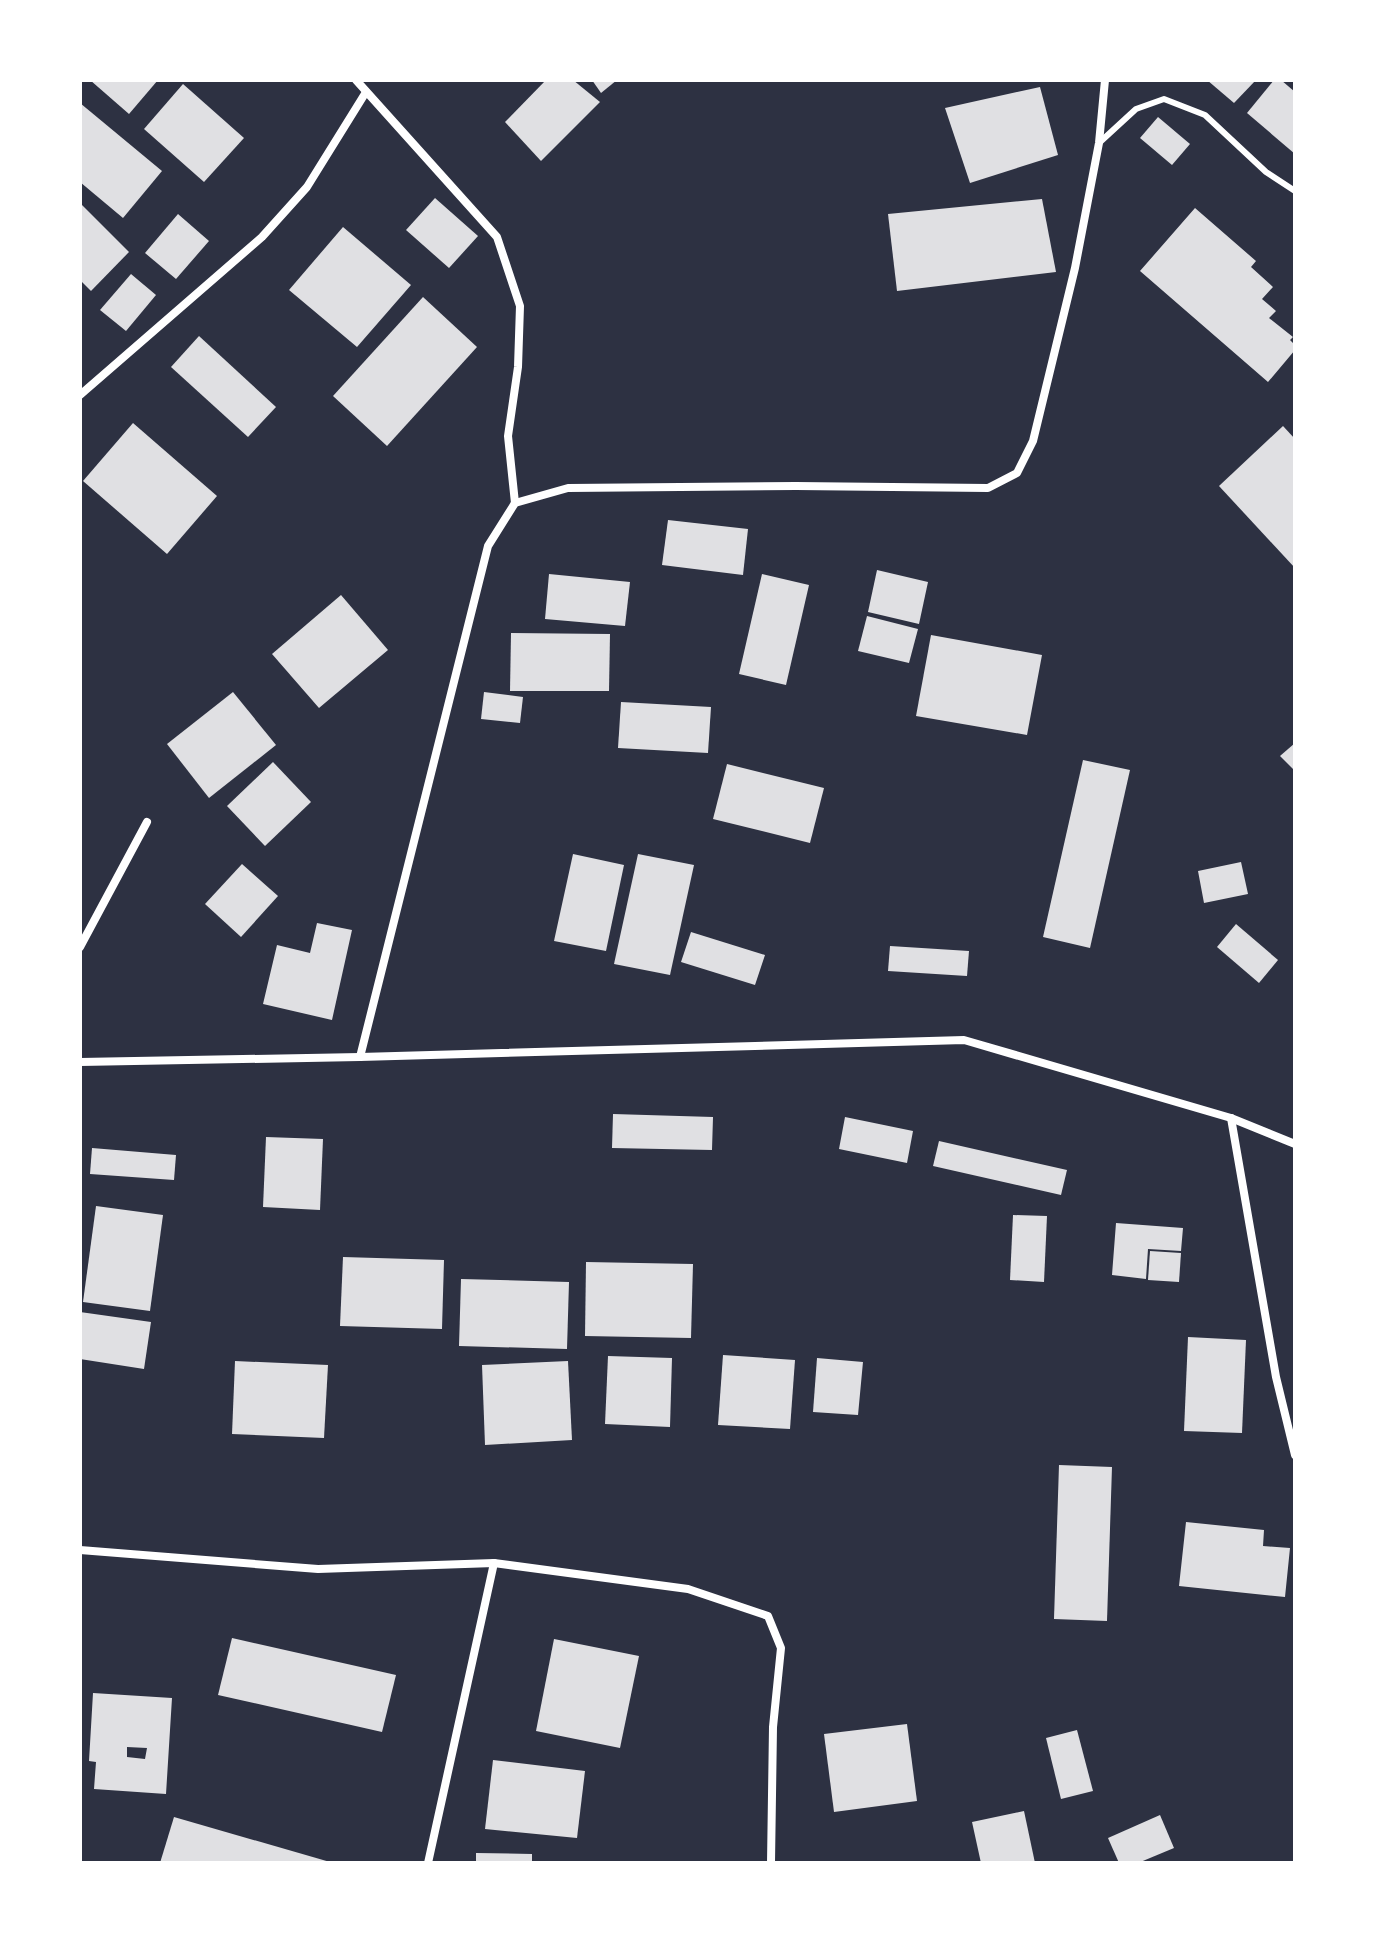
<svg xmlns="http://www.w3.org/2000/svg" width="1375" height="1943" font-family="'Open Sans',sans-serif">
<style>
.building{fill:#e0e0e3;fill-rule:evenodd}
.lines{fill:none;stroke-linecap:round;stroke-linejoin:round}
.service{stroke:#fff;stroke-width:6}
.minor{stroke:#fff;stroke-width:8}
</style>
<rect width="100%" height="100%" fill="#2d3142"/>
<g class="building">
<path d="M90,80H158L129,114Z"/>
<path d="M546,80H573L600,102L541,161L505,122Z"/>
<path d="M592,80H617L601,93Z"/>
<path d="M1207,80H1256L1234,103Z"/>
<path d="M1274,80H1281L1295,92V154L1247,113Z"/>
<path d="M183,84L244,138L204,182L144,129Z"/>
<path d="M1040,87L1058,155L970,183L945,108Z"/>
<path d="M80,103L162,171L123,218L80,182Z"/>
<path d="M1158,117L1190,144L1172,165L1140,138Z"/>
<path d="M435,198L478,236L449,268L406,230Z"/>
<path d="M1042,199L1056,272L897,291L888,214Z"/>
<path d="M80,203L129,252L91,291L80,280Z"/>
<path d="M1195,208L1256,261L1251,267L1273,287L1262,299L1276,311L1269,318L1293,337L1290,340L1295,345V350L1268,382L1140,271Z"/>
<path d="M178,214L209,241L176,279L145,253Z"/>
<path d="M343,227L411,285L357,347L289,290Z"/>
<path d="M131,274L156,295L126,331L100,310Z"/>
<path d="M423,297L477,347L387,446L333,396Z"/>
<path d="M199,336L276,407L248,437L171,367Z"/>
<path d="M133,423L217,496L167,554L83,481Z"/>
<path d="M1283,426L1295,439V568L1219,486Z"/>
<path d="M668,520L748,529L743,575L662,565Z"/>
<path d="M877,570L928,582L919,624L868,612Z"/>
<path d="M549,574L630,582L625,626L545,619Z"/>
<path d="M762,574L809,585L786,685L739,674Z"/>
<path d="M341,595L388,650L319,708L272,654Z"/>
<path d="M867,616L918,629L909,663L858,651Z"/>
<path d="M511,633L610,634L609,691H510Z"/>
<path d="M931,635L1042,655L1027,735L916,716Z"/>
<path d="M233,692L276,745L209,798L167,744Z"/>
<path d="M484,692L523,697L520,723L481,719Z"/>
<path d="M621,702L711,707L708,753L618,748Z"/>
<path d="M1295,743V771L1280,756Z"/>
<path d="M1083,760L1130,770L1090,948L1043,937Z"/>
<path d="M273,762L311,802L265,846L227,806Z"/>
<path d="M727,764L824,788L810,843L713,819Z"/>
<path d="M573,854L624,865L606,951L554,941Z"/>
<path d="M638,854L694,865L670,975L614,964Z"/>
<path d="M1241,862L1248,894L1204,903L1198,871Z"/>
<path d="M242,864L278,896L241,937L205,904Z"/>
<path d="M317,923L352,930L332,1020L263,1004L277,945L310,953Z"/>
<path d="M1236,924L1278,960L1259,983L1217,947Z"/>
<path d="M691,932L765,955L755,985L681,962Z"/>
<path d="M890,946L969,951L967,976L888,971Z"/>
<path d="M613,1114L713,1117L712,1150L612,1148Z"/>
<path d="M845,1117L913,1131L907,1163L839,1149Z"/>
<path d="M266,1137L323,1139L320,1210L263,1207Z"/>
<path d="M939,1141L1067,1170L1061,1195L933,1166Z"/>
<path d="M92,1148L176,1155L174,1180L90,1174Z"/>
<path d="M96,1206L163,1215L150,1311L83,1302Z"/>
<path d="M1013,1215L1047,1216L1044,1282L1010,1280Z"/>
<path d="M1116,1223L1183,1228L1181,1251L1148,1249L1146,1279L1112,1275Z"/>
<path d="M1150,1251L1181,1253L1179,1282L1148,1280Z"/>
<path d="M343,1257L444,1260L442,1329L340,1326Z"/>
<path d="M586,1262L693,1264L691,1338L585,1336Z"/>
<path d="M461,1279L569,1282L567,1349L459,1346Z"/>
<path d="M80,1312L151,1322L144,1369L80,1359Z"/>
<path d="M1188,1337L1246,1340L1242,1433L1184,1431Z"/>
<path d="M723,1355L795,1360L790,1429L718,1425Z"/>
<path d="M608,1356L672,1358L670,1427L605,1424Z"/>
<path d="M817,1358L863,1362L858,1415L813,1412Z"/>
<path d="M235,1361L328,1365L324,1438L232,1434Z"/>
<path d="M568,1361L572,1440L485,1445L482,1365Z"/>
<path d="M1059,1465L1112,1467L1107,1621L1054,1619Z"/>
<path d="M1186,1522L1264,1530L1263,1546L1290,1548L1285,1597L1179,1586Z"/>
<path d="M232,1638L396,1675L382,1732L218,1695Z"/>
<path d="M554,1639L639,1656L620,1748L536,1731Z"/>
<path d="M93,1693L172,1698L166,1794L94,1789L96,1762L89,1761ZM127,1747L147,1748L145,1759L127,1757Z"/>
<path d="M907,1724L917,1801L834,1812L824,1734Z"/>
<path d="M1077,1730L1093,1791L1061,1799L1046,1738Z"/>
<path d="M493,1760L585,1771L577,1838L485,1829Z"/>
<path d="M1024,1811L1035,1863H981L972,1822Z"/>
<path d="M1160,1815L1174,1848L1138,1863H1119L1108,1838Z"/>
<path d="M174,1817L330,1862V1863H160Z"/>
<path d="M476,1853L532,1854V1863H476Z"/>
</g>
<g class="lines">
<path class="service" d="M1099,143L1136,109L1164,99L1205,115L1266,172L1295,191"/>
<g class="minor">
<path d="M356,80L497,237L520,306L518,367L508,436L515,503"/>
<path d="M80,395L262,237L307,187L366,92"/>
<path d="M80,947L147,822"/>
<path d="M360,1057L488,546L515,503L568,488L796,486L988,488L1017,473L1033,441L1075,268L1099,143L1105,80"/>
<path d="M80,1062L360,1057L964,1040L1231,1118L1295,1144"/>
<path d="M1231,1118L1276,1377L1295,1455"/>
<path d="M80,1550L318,1569L494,1563L688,1589L768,1616L781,1648L773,1727L771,1863"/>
<path d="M428,1863L494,1563"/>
</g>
</g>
<rect width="1375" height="1943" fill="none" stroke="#ffffff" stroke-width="164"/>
</svg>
